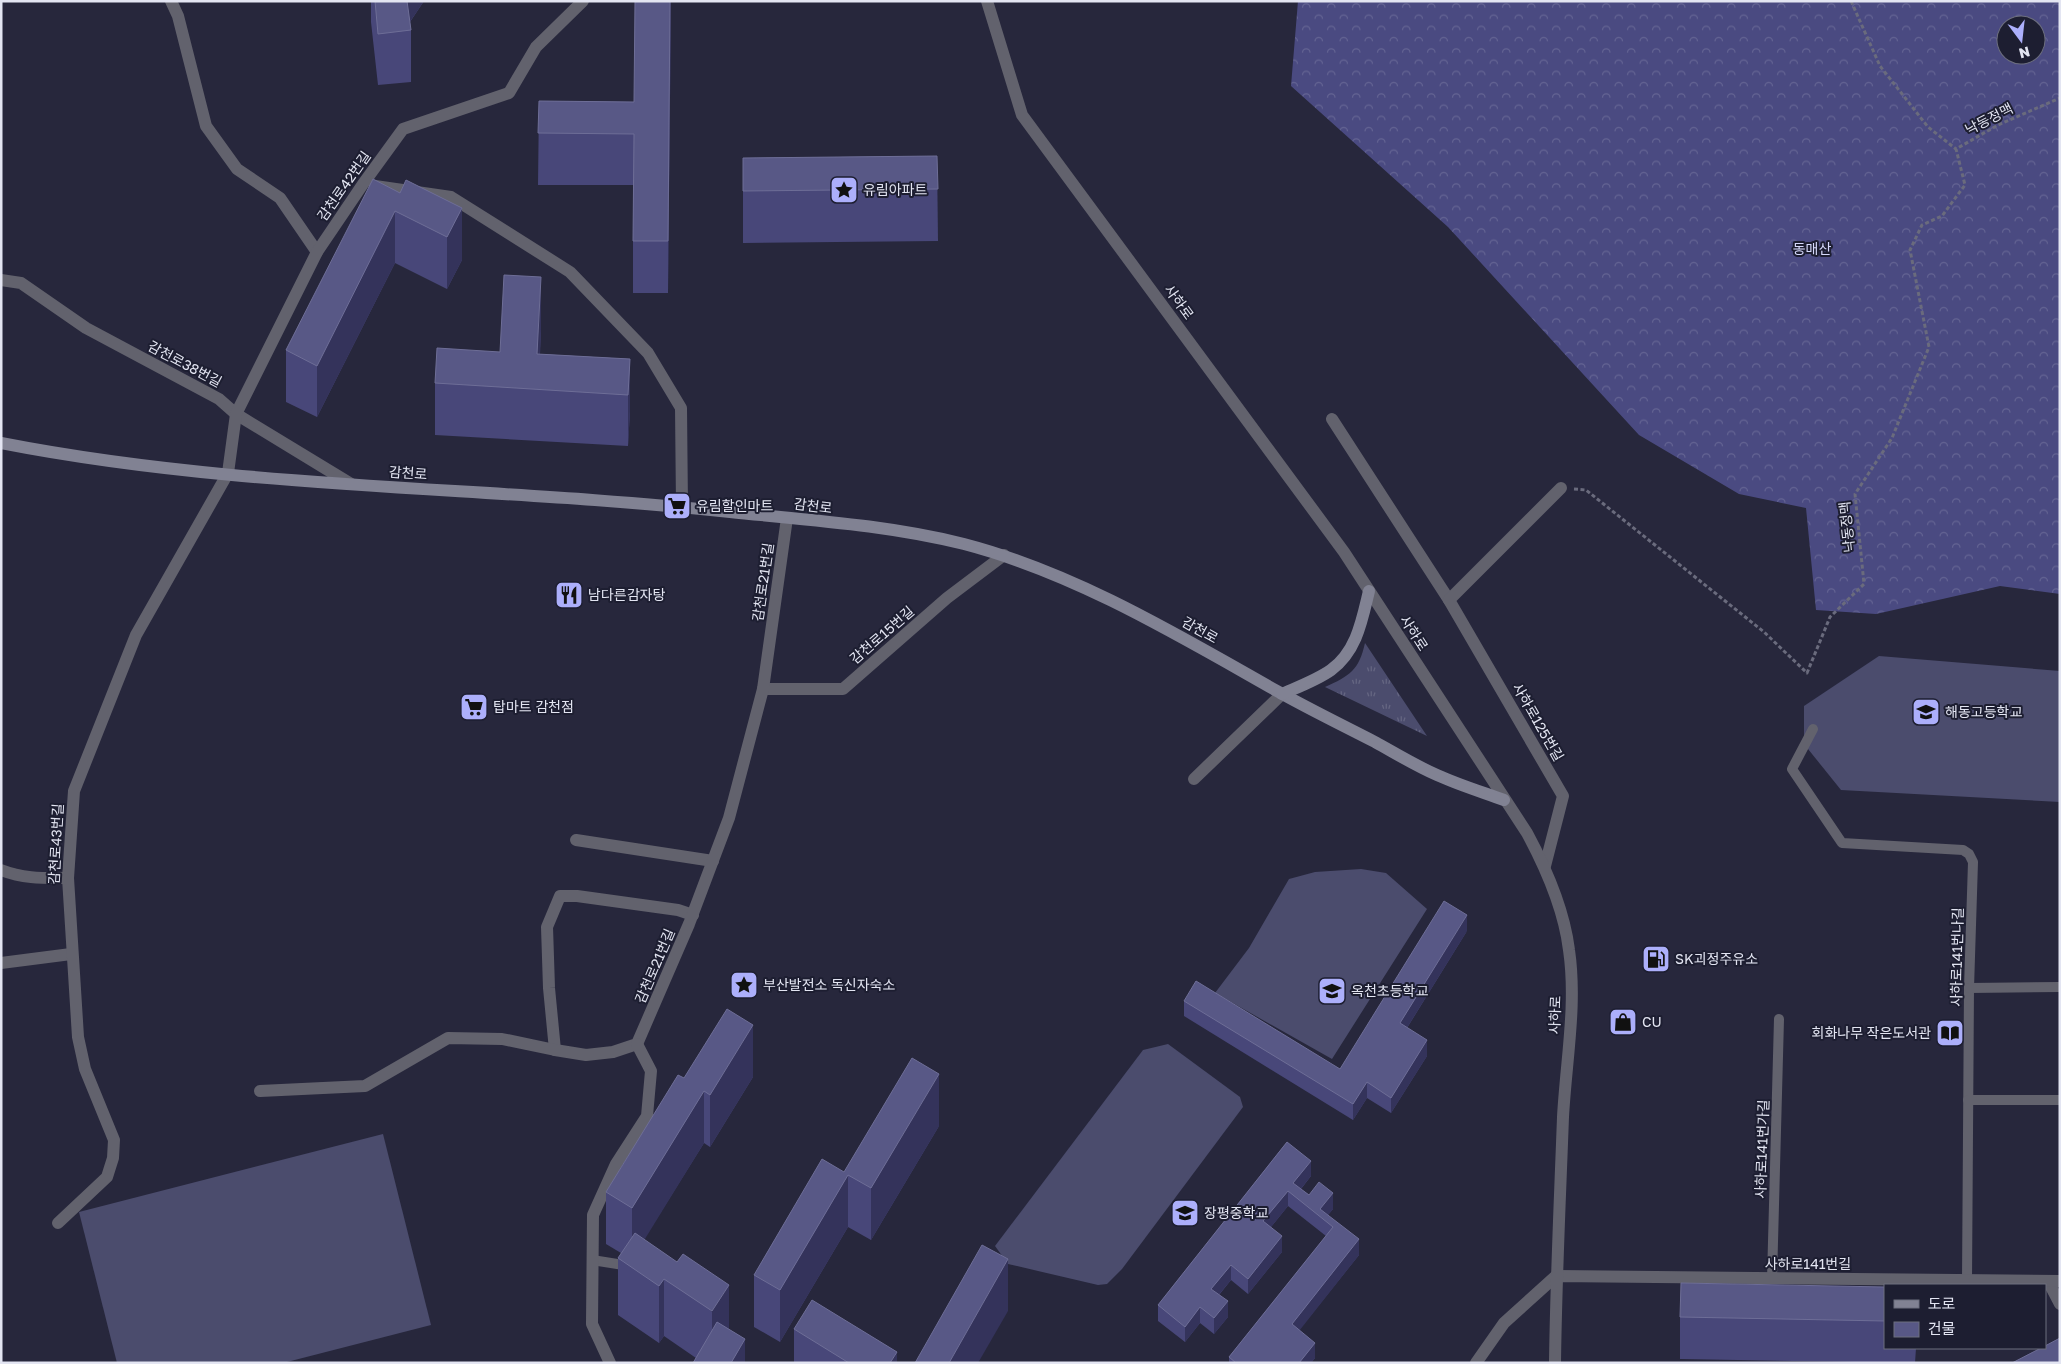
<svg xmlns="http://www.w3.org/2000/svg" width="2061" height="1364" font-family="'Golos Text','Noto Sans KR',sans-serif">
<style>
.forest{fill:url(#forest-crowns);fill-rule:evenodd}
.park{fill:url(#park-tufts)}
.pitch{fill:#4b4c6d}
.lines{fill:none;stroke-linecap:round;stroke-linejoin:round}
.path{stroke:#6a6b7d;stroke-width:3;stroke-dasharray:4 2.5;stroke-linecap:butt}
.service{stroke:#62626d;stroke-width:10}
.minor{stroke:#62626d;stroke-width:12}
.tertiary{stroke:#62626d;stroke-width:12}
.secondary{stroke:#818293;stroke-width:12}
.wall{fill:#484779}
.shaded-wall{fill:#34335b}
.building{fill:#585886;stroke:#6e6e97}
.labels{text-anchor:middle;stroke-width:4;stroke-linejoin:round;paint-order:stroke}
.street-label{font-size:14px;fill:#e3e5f2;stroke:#1d1e31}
.poi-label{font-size:14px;fill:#e3e5f2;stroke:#1d1e31;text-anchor:start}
.park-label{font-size:14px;fill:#d6d9fb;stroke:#1d1e31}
</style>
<defs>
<pattern id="forest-crowns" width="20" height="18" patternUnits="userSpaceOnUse" patternTransform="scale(1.25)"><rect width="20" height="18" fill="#4a4a81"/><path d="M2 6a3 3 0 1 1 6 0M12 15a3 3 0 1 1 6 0" fill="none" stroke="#646493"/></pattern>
<pattern id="park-tufts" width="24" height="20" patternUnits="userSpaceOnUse" patternTransform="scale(1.25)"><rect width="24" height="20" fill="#4b4c6d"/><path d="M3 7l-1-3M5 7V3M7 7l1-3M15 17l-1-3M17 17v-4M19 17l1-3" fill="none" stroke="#656682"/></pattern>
</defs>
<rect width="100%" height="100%" fill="#27273c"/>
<path class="forest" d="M1298,1H2060V594L2000,586L1876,614L1816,610L1806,508L1739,494L1639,435L1448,227L1291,86ZM2006,25H2036V55H2006Z"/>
<path class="park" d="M1365,643L1427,736L1325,687C1350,676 1359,670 1365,643Z"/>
<g class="pitch">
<path d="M1879,656L2060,671V802L1841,790L1804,744V706Z"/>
<path d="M1361,869L1386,873L1427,909L1332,1059L1215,993L1249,948L1289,879L1315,872Z"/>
<path d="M1168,1044L1240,1097L1243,1107L1122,1269L1107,1284L1098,1285L1008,1264L995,1246L1143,1050Z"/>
<path d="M383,1134L431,1325L283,1363H117L79,1212Z"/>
</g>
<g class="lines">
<g class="path">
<path d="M1851,1L1880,66L1928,127L1956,149"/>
<path d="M1574,489L1586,490L1764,632L1807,673L1830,617L1864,584L1855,494L1892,438L1929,347L1910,250L1922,225L1942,216L1965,185L1956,149L1998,125L2060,98"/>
</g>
<g class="service">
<path d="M1813,729L1792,769L1842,843L1963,850L1969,854L1973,862L1969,988L1967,1280"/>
<path d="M1969,988L2060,987"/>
<path d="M1968,1100H2060"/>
<path d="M592,1260L630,1266"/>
<path d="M1772,1279L1779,1019"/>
</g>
<g class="minor">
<path d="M171,1L178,16L206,126L237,169L280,198L317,252"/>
<path d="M375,186L451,197L570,272L648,353L681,408L682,507"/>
<path d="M1,280L21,283L86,328L219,399L236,414L351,484"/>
<path d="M1332,419L1449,600"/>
<path d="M763,689H843L947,598L1004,555"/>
<path d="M1194,779L1282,694"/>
<path d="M576,840L713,861"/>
<path d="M1545,866L1563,796L1449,600L1561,488"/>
<path d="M1,870C24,879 44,878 68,878"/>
<path d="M1,963L71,954"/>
<path d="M555,1050L549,988L547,927L560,896H577L678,910L693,915"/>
<path d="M260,1091L365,1086L448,1038L502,1039L555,1050L586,1055L613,1052L637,1044L689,924L729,818L763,689L787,518"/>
<path d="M58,1223L107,1177L113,1158L114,1140L85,1069L78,1037L68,878L74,791L136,635L228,473L236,414L317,252L363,184L403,129L509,93L536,47L583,1"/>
<path d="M2048,1281L2060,1304"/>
<path d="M610,1363L592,1324L593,1215L616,1164L647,1116L651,1071L637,1044"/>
<path d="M1476,1363L1504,1323L1556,1276L2060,1281"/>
</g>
<path class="tertiary" d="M987,1L1022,115L1344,552L1527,833C1547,870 1564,909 1569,950C1577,1005 1566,1061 1563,1117C1560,1199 1556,1281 1555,1363"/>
<g class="secondary">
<path d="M1,443C241,490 488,486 730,512C808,520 888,525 964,544C1075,573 1178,635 1277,691C1309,709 1342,725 1375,742C1395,753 1416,766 1437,775C1459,785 1482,792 1504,800"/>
<path d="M1282,694C1298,687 1317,680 1331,670C1357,651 1362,620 1369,591"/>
</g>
</g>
<g class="wall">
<path d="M371,1H424L410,22L411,30V82L378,85L371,22Z"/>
<path d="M671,1L668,293H633V185H538L539,101L634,102Z"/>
<path d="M937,156L938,241L743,243V158Z"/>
<path d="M400,193L462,208V260L447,289L395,263L317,417L286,402V350Z"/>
<path d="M541,329L540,354L630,359V411L628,446L435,435V383L500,352Z"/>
<path d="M1467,931L1407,1028L1427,1056L1391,1113L1367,1098L1353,1120L1184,1016V1001L1340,1069Z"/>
<path d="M753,1077L710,1147L704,1143L644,1239L729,1330L745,1363L696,1358L664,1336L659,1343L618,1315V1258L621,1253L606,1244V1192L684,1078Z"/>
<path d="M939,1126L871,1240L848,1227L780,1342L754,1327V1275L844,1172Z"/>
<path d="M1287,1142L1311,1176L1301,1189L1309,1195L1333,1209L1328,1215L1359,1255L1299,1330L1315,1358L1311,1363H1229V1357L1326,1236L1288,1206L1271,1227L1282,1252L1248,1294L1231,1280L1219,1295L1228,1317L1214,1334L1200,1323L1185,1342L1158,1321V1305Z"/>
<path d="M1885,1287V1348H1916L1915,1363L1680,1359V1317Z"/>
<path d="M794,1329L897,1363H794Z"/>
</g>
<g class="shaded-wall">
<path d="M405,1H424L405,29Z"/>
<path d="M670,1H671L668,293V241Z"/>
<path d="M462,208V260L447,289V237Z"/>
<path d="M395,211V263L317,417V366Z"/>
<path d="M541,277V329L538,389L537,354Z"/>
<path d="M630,359V411L628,446V395Z"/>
<path d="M1467,915V931L1400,1039V1023Z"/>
<path d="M753,1025V1077L710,1147V1095Z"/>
<path d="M1427,1040V1056L1391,1113V1098Z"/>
<path d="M939,1074V1126L871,1240V1188Z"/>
<path d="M1367,1082V1098L1353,1120V1104Z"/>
<path d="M704,1091V1143L632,1260V1208Z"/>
<path d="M1311,1161V1176L1295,1196L1293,1183Z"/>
<path d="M848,1175V1227L780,1342V1290Z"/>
<path d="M1288,1191V1206L1263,1237V1221Z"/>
<path d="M1333,1193V1209L1324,1220L1320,1209Z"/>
<path d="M1282,1236V1252L1248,1294V1279Z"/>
<path d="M1359,1239V1255L1292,1340V1324Z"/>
<path d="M1008,1259V1311L978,1363H949Z"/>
<path d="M1231,1265V1280L1211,1304V1289Z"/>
<path d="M664,1279V1336L659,1343V1286Z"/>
<path d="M729,1285V1342L712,1363V1311Z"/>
<path d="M1228,1301V1317L1214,1334V1318Z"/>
<path d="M1200,1307V1323L1185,1342V1327Z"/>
<path d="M745,1339V1363H731Z"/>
<path d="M1315,1343V1358L1311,1363H1299Z"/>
<path d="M897,1352V1363H890Z"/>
</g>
<g class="building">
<path d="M375,1H407L411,30L378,34Z"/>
<path d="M635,1H670L668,241H633L634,134L538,133L539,101L634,102Z"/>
<path d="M937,156L938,189L743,191V158Z"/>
<path d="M373,179L400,193L406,180L462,208L447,237L395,211L317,366L286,350Z"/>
<path d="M504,275L541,277L537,354L630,359L628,395L435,383L437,348L500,352Z"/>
<path d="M1444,901L1467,915L1400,1023L1427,1040L1391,1098L1367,1082L1353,1104L1184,1001L1196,981L1340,1069Z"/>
<path d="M727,1009L753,1025L710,1095L704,1091L632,1208L606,1192L678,1075L684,1078Z"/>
<path d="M912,1058L939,1074L871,1188L848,1175L780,1290L754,1275L822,1159L844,1172Z"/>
<path d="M1287,1142L1311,1161L1293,1183L1309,1195L1319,1182L1333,1193L1320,1209L1359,1239L1292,1324L1315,1343L1299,1363H1236L1229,1357L1333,1227L1288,1191L1263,1221L1282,1236L1248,1279L1231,1265L1211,1289L1228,1301L1214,1318L1200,1307L1185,1327L1158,1305Z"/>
<path d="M635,1233L677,1262L683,1254L729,1285L712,1311L664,1279L659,1286L618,1258Z"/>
<path d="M982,1245L1008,1259L949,1363H915Z"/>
<path d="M1681,1283L1885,1287V1321L1680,1317Z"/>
<path d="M812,1300L897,1352L890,1363H849L794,1329Z"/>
<path d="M717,1322L745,1339L731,1363H693Z"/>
<path d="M2060,1338V1363H2012L2041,1348H2045V1346Z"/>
</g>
<defs>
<symbol id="sight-square" viewBox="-11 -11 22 22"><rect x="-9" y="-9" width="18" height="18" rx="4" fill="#acaffb" stroke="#1d1e31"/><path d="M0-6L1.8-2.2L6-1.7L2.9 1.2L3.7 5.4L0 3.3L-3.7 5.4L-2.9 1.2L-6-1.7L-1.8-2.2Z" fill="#111"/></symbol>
<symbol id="supermarket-square" viewBox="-11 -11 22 22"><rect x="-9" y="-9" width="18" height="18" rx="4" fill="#acaffb" stroke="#1d1e31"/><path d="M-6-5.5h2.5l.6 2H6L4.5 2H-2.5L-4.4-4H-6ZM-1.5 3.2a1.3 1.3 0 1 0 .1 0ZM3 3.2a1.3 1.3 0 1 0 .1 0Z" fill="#111"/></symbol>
<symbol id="restaurant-square" viewBox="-11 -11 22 22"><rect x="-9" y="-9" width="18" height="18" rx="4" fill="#acaffb" stroke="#1d1e31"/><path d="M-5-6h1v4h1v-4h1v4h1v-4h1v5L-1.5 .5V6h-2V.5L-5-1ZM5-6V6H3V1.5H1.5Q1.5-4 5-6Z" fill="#111"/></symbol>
<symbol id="school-square" viewBox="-11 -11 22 22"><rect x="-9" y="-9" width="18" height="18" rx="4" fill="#acaffb" stroke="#1d1e31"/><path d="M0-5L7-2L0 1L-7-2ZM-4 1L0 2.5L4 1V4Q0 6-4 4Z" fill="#111"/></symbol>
<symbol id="fuel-square" viewBox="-11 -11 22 22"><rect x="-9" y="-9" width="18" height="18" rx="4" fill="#acaffb" stroke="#1d1e31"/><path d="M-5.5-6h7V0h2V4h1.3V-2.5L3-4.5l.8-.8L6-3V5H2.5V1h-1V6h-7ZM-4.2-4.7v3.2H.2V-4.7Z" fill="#111"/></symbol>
<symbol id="shop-square" viewBox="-11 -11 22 22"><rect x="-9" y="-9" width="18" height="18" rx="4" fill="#acaffb" stroke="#1d1e31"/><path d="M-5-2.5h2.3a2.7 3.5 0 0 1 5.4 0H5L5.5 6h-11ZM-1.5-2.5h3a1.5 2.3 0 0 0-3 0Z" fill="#111"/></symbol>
<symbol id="library-square" viewBox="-11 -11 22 22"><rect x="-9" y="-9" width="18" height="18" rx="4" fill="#acaffb" stroke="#1d1e31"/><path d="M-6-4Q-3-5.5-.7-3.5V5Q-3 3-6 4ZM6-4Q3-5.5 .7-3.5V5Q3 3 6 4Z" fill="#111"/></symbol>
</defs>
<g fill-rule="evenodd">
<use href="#sight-square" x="828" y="174" width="32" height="32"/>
<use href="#supermarket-square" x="661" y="490" width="32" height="32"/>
<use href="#restaurant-square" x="553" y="579" width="32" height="32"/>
<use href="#supermarket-square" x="458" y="691" width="32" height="32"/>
<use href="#school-square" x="1910" y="696" width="32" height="32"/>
<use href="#fuel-square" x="1640" y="943" width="32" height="32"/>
<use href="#sight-square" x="728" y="969" width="32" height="32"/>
<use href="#school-square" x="1316" y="975" width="32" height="32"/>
<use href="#shop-square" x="1607" y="1006" width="32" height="32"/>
<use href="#library-square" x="1934" y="1017" width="32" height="32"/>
<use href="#school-square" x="1169" y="1197" width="32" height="32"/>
</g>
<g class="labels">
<g class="street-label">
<text transform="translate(1989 119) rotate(-27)" y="5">낙동정맥</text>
<text transform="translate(344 186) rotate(-55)" y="5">감천로42번길</text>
<text transform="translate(1179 302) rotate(54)" y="5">사하로</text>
<text transform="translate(185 364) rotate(28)" y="5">감천로38번길</text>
<text transform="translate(408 473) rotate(4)" y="5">감천로</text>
<text transform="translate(813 506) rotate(7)" y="5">감천로</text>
<text transform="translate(1847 527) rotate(-96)" y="5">낙동정맥</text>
<text transform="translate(763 582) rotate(-82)" y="5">감천로21번길</text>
<text transform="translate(1200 630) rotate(29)" y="5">감천로</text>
<text transform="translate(1414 633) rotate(57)" y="5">사하로</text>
<text transform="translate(882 635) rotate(-41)" y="5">감천로15번길</text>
<text transform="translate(1538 722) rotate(60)" y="5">사하로125번길</text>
<text transform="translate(56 844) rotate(-87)" y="5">감천로43번길</text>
<text transform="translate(1957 957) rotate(-89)" y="5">사하로141번나길</text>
<text transform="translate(655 966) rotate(-67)" y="5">감천로21번길</text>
<text transform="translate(1555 1015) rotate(-88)" y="5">사하로</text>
<text transform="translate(1762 1149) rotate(-88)" y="5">사하로141번가길</text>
<text x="1808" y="1269">사하로141번길</text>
</g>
<g class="poi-label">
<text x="863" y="195">유림아파트</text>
<text x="696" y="511">유림할인마트</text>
<text x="588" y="600">남다른감자탕</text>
<text x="493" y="712">탑마트 감천점</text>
<text x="1945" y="717">해동고등학교</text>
<text x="1675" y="964">SK괴정주유소</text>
<text x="763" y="990">부산발전소 독신자숙소</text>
<text x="1351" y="996">옥천초등학교</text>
<text x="1642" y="1027">CU</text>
<text x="1931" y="1038" text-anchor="end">회화나무 작은도서관</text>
<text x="1204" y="1218">장평중학교</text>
</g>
<g class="park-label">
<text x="1812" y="254">동매산</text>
</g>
</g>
<rect width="2061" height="1364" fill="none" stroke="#e3e5f2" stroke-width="5"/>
<rect x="1884" y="1284" width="162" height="65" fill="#1d1e31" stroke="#6c6e7e"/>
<rect x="1894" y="1300" width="25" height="8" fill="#818293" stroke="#6c6e7e"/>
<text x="1928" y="1309" font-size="15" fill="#e3e5f2">도로</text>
<rect x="1894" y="1322" width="25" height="15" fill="#585886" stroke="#6c6e7e"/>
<text x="1928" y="1334" font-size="15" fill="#e3e5f2">건물</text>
<g transform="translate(2021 40) rotate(165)"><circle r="24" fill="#1d1e31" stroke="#6c6e7e"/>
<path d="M0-4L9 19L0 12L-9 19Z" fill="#acaffb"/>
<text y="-8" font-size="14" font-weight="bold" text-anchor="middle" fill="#e3e5f2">N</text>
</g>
</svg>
